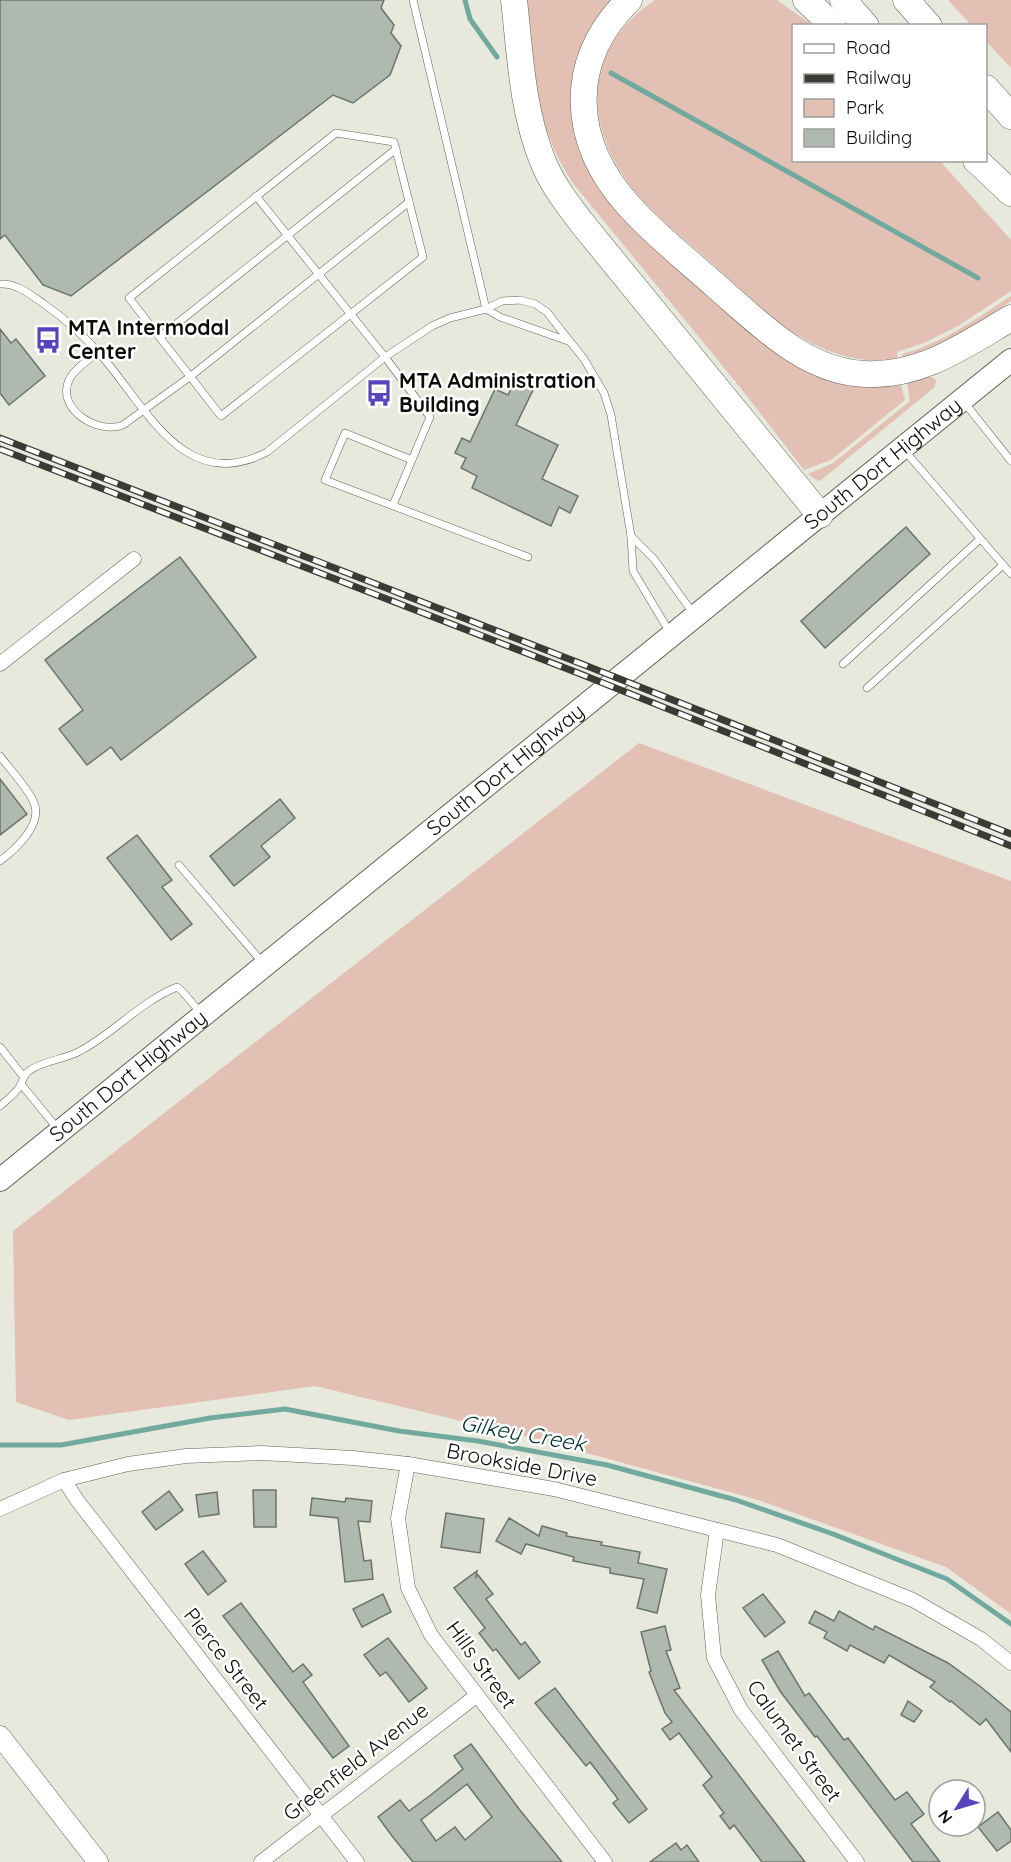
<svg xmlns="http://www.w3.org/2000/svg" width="1011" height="1862" font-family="Quicksand,sans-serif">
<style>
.green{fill:#e2c0b3}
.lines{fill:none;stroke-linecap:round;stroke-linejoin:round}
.stream{stroke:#72a99e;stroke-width:5}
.building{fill:#b0b9b0;stroke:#6b746c;stroke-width:1.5;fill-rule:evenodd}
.lane-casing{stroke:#616257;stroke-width:8}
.street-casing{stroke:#616257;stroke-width:15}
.secondary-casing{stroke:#616257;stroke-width:21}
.primary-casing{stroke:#616257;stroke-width:24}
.highway-casing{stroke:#616257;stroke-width:27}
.lane{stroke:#fff;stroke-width:7}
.street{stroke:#fff;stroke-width:14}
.secondary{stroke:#fff;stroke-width:20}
.primary{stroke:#fff;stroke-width:22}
.highway{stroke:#fff;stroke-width:26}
.rail-casing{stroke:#3a3b35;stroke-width:7}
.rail{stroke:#fff;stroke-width:4.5;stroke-dasharray:14;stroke-linecap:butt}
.labels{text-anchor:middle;stroke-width:5;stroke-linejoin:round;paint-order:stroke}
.poi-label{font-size:21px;font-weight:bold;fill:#0c0c08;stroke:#fff;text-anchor:start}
.street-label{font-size:21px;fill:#0c0c08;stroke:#fff}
.water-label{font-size:22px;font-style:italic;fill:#00342d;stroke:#fff}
</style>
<rect width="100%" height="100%" fill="#e8e9dd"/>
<g class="green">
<path d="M526,0H615L577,134L749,326L886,386L901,385L905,400L831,460L804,470L743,391L572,182C563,167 555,153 549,137C533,96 532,43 526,0Z"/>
<path d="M655,0H777L812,25L794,26V160L940,161L1011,240V291L958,326L924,343L897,352L898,360C814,368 765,311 708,260C684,239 659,219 638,195C582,130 580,50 655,0Z"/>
<path d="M948,0H1011V68L986,41V26L971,25Z"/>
<path d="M1011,296V301C977,325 942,345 903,358L902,354C943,343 976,319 1011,296Z"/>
<path d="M928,377H932L936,380L935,387L821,480L818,481L808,474L833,463L910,401L907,383Z"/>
<path d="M639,743L1011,881V1614L946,1567L755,1499L528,1437L315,1386L69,1420L16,1402L13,1231Z"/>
</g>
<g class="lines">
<g class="stream">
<path d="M465,0L470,19L497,57"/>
<path d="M611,73L978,278"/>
<path d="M0,1445H61L210,1418L285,1409L399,1431L478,1441L607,1465L736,1500L833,1534L947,1579L1011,1624"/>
</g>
</g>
<g class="building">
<path d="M0,0H384L381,8L394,25L391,33L401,46L390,75L353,103L333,95L71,296L43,285L5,235L0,239Z"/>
<path d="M0,329L11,343L16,339L45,376L9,405L0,393Z"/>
<path d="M515,381L533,390L516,425L558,445L542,479L578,496L570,513L559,507L551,526L472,488L477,476L461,468L466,458L455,453L462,438L470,442L495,389L508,395Z"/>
<path d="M906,527L930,554L825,648L801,621Z"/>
<path d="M180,557L256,657L121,760L111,747L87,765L59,729L83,710L45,660Z"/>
<path d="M0,779L27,814L0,835Z"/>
<path d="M280,799L295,818L261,846L270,857L234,886L210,856Z"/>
<path d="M137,835L172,880L162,887L192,924L171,940L107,858Z"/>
<path d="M253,1490H276V1527H254Z"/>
<path d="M169,1491L183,1510L156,1530L142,1512Z"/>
<path d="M217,1492L219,1514L199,1517L196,1495Z"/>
<path d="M312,1498L345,1502L346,1498L372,1501L370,1522L358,1521L364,1561L371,1560L373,1579L345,1582L338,1518L310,1515Z"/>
<path d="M446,1513L484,1519L480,1553L441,1547Z"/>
<path d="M509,1518L539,1536L542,1526L567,1533L566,1536L602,1542L601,1545L640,1552L638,1563L667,1569L657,1613L637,1608L644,1579L610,1573V1568L573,1561L574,1557L526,1544L521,1554L496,1541Z"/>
<path d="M203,1551L226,1581L208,1595L185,1564Z"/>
<path d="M477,1571L476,1577L478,1575L493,1594L486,1599L521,1645L525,1642L540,1662L519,1679L496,1649L493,1651L479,1633L485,1628L454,1588Z"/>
<path d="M383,1594L391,1612L362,1627L353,1609Z"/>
<path d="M763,1594L785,1622L765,1637L743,1608Z"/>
<path d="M241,1603L293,1672L303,1664L312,1675L303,1682L349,1746L333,1758L223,1616Z"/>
<path d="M815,1611L834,1621L839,1611L873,1630L875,1626L948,1663L981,1687L1011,1712V1752L986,1719L980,1725L951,1701L950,1702L930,1687L935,1682L889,1655L884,1663L850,1645L847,1651L824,1638L827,1632L809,1623Z"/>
<path d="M665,1626L671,1650L666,1651L680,1688L674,1690L805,1862H762L734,1825L730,1829L720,1816L724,1813L703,1785L712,1777L679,1733L670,1740L662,1729L672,1722L665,1713L649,1672L651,1671L641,1632Z"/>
<path d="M388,1638L427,1688L409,1702L386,1672L380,1676L364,1655Z"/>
<path d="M778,1651L805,1696L809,1693L844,1740L848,1738L895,1800L907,1792L924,1814L911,1824L940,1862H913L817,1736L815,1737L780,1691L762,1660Z"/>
<path d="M555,1688L647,1809L629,1823L613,1803L618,1799L590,1762L586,1766L535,1703Z"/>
<path d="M908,1701L922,1711L914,1722L901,1715Z"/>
<path d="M471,1744L519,1809L562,1862H413L392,1836L378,1817L400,1800L409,1811L432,1794L463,1769L454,1756ZM467,1784L492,1817L465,1840L455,1827L436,1841L421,1820Z"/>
<path d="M998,1812L1011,1830V1841L997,1851L978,1827Z"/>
<path d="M676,1843L681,1850L687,1845L699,1862H650Z"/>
</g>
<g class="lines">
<defs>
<g id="lane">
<path d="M413,0L486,309L500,317L568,341"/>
<path d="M336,133L394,142L423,257L221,416L129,298Z"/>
<path d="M256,196L385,357L430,417L393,505"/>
<path d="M0,284C17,283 31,295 44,304C64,318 83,335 99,353C145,404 183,496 267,452L385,357L432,326L450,318L486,309L502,301L520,300L535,304L547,312L557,325L584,359L604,393L611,415L631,536L633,571L669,631"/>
<path d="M160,337L396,149"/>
<path d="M99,352C89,360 76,367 70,378C54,408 97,435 123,425L191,376L409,202"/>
<path d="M964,402L1011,461"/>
<path d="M904,450L1011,574"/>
<path d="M412,460L345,433L325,480L528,557"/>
<path d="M631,536L654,559L693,613"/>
<path d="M843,664L980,539"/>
<path d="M867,688L1003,565"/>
<path d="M0,756C9,768 30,791 34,803C43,824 16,849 0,861"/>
<path d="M179,865L262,962"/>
<path d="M0,1047L23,1076"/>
<path d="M21,1084L57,1128"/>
<path d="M0,1106C7,1100 15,1094 20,1086C23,1081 23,1075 29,1071C44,1060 64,1060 80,1051C114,1033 140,1002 177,987L182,991L200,1012"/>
</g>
<g id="street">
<path d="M0,664L134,559"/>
<path d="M408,1464L398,1518L408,1588L431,1635L605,1862"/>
<path d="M64,1480L77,1500L357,1862"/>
<path d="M0,1509L64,1480L128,1464L186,1456L261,1453L353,1458L408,1464L554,1489L777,1545L913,1600L981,1639L1011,1663"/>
<path d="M717,1530L708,1595L714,1658L741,1710L857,1862"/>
<path d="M261,1862L476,1696"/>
</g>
<path id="secondary" d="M0,1736L98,1862"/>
<g id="primary">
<path id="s1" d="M0,1180L1011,360"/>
</g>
<g id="highway">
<path d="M514,0C520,53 522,109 542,159C551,183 566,202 581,222L820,515"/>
<path d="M629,0C566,62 571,142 629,206C655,235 687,260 716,286C759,323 805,372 865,374C921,377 965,345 1011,318"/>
<path d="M806,0L833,26"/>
<path d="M843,0L866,26"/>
<path d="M906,0L929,26"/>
<path d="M986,88L1011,116"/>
<path d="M976,160L1011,193"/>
</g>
</defs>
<use href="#lane" class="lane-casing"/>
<use href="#street" class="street-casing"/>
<use href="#secondary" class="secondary-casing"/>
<use href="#primary" class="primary-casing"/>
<use href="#highway" class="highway-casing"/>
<use href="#lane" class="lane"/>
<use href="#street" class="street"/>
<use href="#secondary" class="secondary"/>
<use href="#primary" class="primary"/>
<use href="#highway" class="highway"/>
<defs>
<g id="rail">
<path d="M0,438L587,666L1011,834"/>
<path d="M0,449L578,673L1011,846"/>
</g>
</defs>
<use href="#rail" class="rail-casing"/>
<use href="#rail" class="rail"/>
</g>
<defs>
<symbol id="bus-bare" viewBox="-9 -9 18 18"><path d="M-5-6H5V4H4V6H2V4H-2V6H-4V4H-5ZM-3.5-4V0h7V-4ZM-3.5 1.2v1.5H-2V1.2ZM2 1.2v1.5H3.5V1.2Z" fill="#5644bc" stroke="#fff" stroke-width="2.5" paint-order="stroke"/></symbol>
</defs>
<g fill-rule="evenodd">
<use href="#bus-bare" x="29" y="321" width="38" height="38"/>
<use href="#bus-bare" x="360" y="374" width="38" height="38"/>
</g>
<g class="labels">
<g class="poi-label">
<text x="68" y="335">MTA Intermodal<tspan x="68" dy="24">Center</tspan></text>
<text x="399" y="388">MTA Administration<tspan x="399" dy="24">Building</tspan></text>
</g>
<g class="street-label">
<text dy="7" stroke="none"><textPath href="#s1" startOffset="1137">South Dort Highway</textPath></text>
<text dy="7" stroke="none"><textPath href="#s1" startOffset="651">South Dort Highway</textPath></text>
<text dy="7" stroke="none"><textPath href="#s1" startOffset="165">South Dort Highway</textPath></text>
<text transform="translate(522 1465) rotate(11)" y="7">Brookside Drive</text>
<text transform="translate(226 1659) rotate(52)" y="7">Pierce Street</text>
<text transform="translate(481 1665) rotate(54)" y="7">Hills Street</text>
<text transform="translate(794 1741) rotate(54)" y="7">Calumet Street</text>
<text transform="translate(356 1762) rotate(-38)" y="7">Greenfield Avenue</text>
</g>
<g class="water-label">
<text transform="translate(523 1433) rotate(10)" y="8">Gilkey Creek</text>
</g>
</g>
<rect x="792" y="24" width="195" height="138" fill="#ffffff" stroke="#9e9e9c" stroke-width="1.5"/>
<rect x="804" y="44" width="30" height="9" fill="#ffffff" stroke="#9e9e9c" stroke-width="1.5"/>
<text x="846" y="54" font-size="18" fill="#0c0c08">Road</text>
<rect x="804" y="74" width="30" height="9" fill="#3a3b35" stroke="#9e9e9c" stroke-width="1.5"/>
<text x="846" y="84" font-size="18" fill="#0c0c08">Railway</text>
<rect x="804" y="99" width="30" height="18" fill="#e2c0b3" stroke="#9e9e9c" stroke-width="1.5"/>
<text x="846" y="114" font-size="18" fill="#0c0c08">Park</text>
<rect x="804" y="129" width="30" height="18" fill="#b0b9b0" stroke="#9e9e9c" stroke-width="1.5"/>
<text x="846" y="144" font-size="18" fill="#0c0c08">Building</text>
<g transform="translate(957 1808) rotate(233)"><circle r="28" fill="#ffffff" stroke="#9e9e9c" stroke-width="1.5"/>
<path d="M0-4.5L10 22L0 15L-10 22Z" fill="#5644bc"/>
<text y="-9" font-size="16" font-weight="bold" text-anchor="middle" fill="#0c0c08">N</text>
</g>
</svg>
